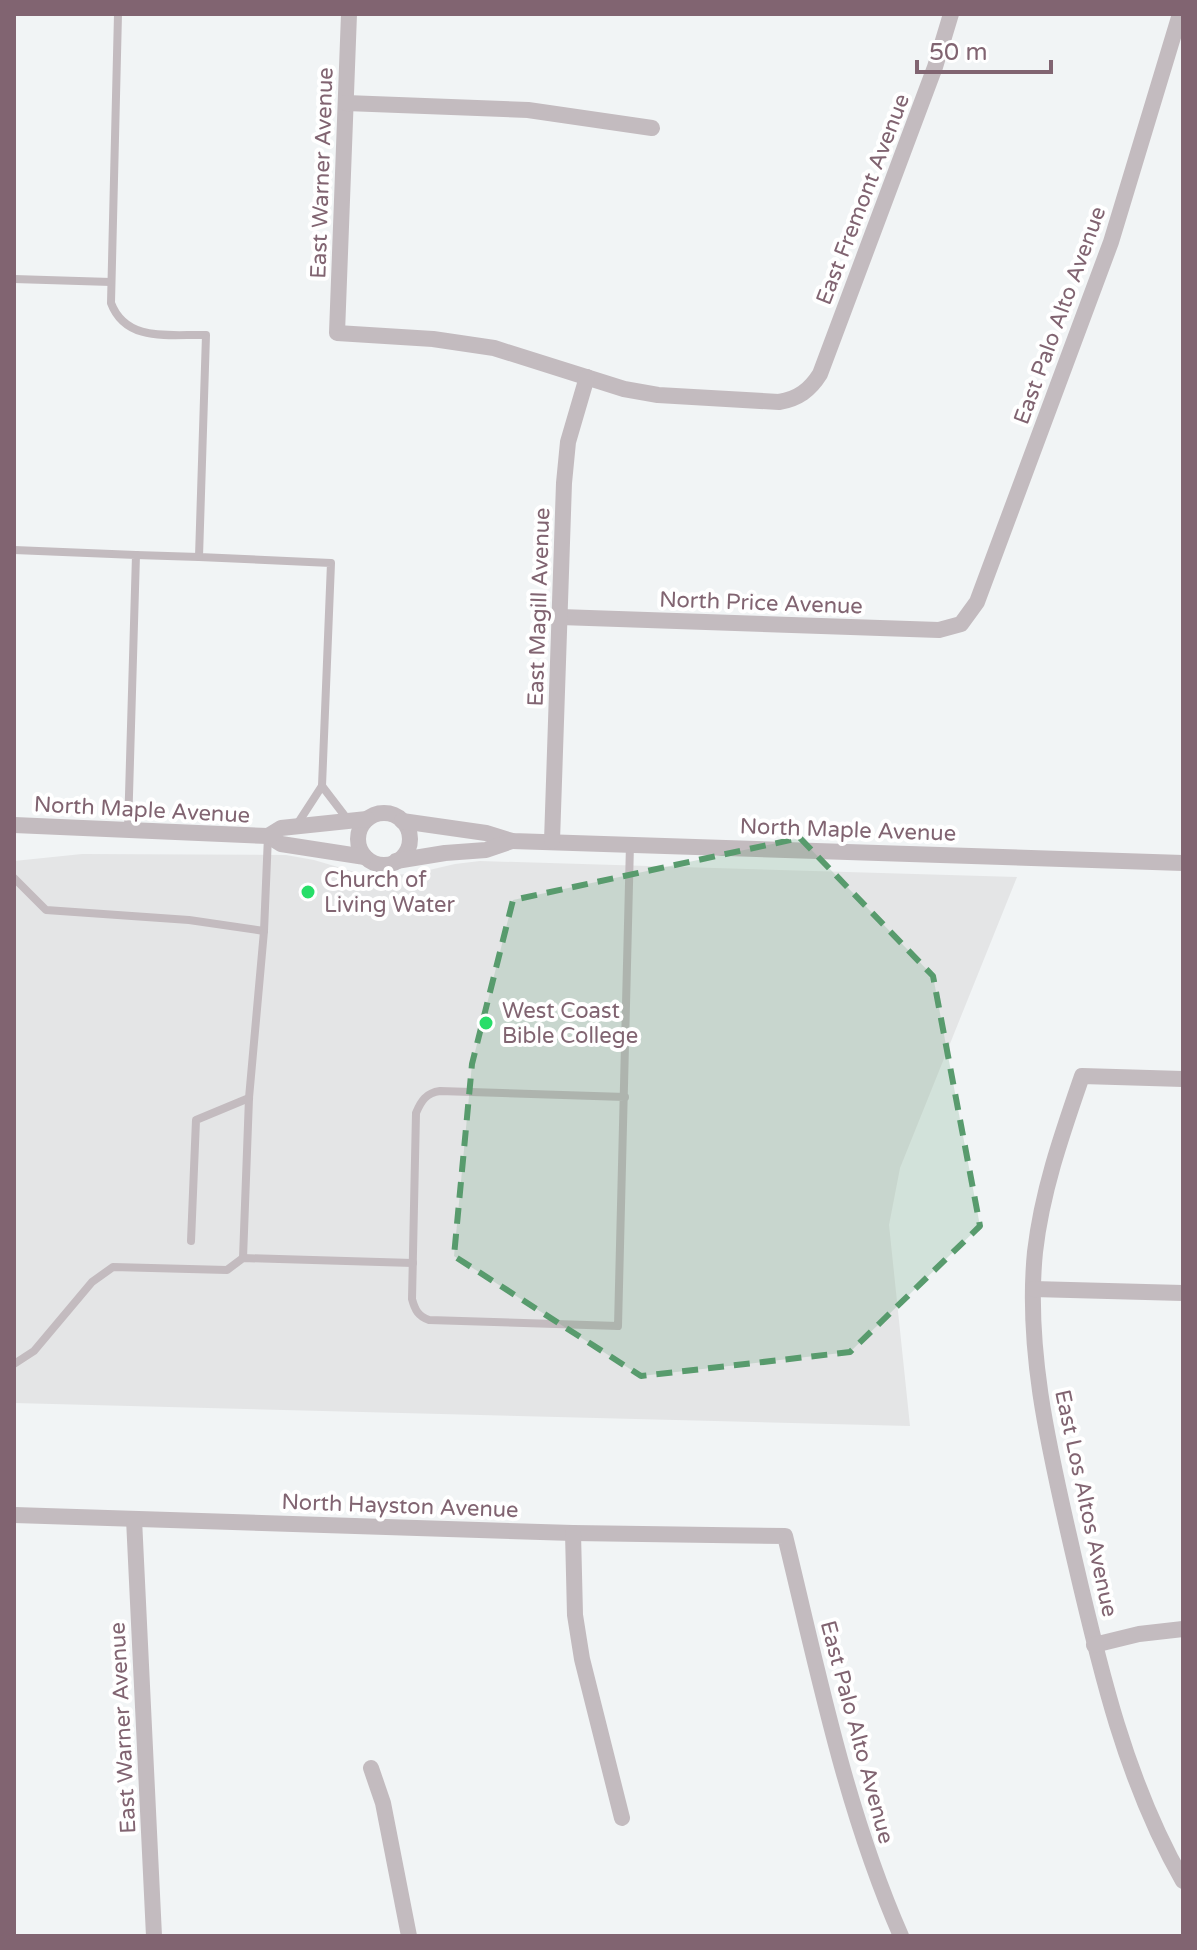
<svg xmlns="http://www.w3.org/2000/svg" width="1197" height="1950" font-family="'Varela Round',sans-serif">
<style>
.built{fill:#e4e5e6}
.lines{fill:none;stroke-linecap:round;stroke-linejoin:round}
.service{stroke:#c3bbbf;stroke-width:8}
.minor{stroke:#c3bbbf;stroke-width:16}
.marked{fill:#589b6d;fill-opacity:0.2;stroke:#589b6d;stroke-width:6;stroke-dasharray:16 10;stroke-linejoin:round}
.poi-dot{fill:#27de68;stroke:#fff;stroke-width:3}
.labels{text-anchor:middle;stroke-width:8;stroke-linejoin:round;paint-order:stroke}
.street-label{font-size:22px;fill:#816471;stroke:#fff}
.poi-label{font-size:22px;fill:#816471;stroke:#fff;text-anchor:start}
</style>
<rect width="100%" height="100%" fill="#f1f4f5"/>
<path class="built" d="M82,854L286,855L314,860L358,873L386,875L412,874L455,864L480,861L1017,877L900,1168L889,1225L910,1426L14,1403V861Z"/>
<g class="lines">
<g class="service">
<path d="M118,14L111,303C126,343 170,334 206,335L199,557L331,563L322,786"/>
<path d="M14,279L111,282"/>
<path d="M14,550L136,555L128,829"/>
<path d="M136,555L199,557"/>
<path d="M296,826L322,786L348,820"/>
<path d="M14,878L46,910L189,920L264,931"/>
<path d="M625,1097L440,1091C426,1093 421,1101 416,1113L412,1299C415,1310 418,1316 429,1320L618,1326L630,844"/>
<path d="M191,1241L196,1120L249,1098"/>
<path d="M243,1258L249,1098L264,931L268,836"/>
<path d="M14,1364L34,1351L92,1282L113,1267L227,1270L243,1258L413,1263"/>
</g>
<g class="minor">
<path d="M349,14L337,333L433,339L494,348L624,389L658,395L779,402C798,399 810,390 820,374L935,67L951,14"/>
<path d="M346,103L528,110L652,128"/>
<path d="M560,617L939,630L961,624L977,602L1111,242L1180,14"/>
<circle cx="384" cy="839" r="26"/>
<path d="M402,821L486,833L512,841L1183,863"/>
<path d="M14,825L268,836L281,844L365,857"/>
<path d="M268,836L281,828L367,819"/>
<path d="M552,841L564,483L568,442L587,377"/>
<path d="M396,861L445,853L486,850L512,841"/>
<path d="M1183,1079L1082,1076C1062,1134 1042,1191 1035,1252C1025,1353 1051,1456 1073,1553C1099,1665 1125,1780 1183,1881"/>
<path d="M1033,1289L1183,1293"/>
<path d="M14,1515L573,1533L785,1536C818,1671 845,1808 901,1936"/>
<path d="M134,1519L154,1936"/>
<path d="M573,1533L575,1615L582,1659L622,1818"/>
<path d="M1094,1645L1139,1634L1183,1629"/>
<path d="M371,1768L383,1803L409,1936"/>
</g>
</g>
<path class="marked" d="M800,838L933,976L980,1226L850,1352L641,1376L454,1256L472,1064L513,900Z"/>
<g class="poi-dot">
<circle cx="308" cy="892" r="8"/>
<circle cx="486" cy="1023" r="8"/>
</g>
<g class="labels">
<g class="street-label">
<text transform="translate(321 173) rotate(-88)" y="8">East Warner Avenue</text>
<text transform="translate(862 199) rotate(-69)" y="8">East Fremont Avenue</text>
<text transform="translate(1059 315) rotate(-70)" y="8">East Palo Alto Avenue</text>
<text transform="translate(761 602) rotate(2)" y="8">North Price Avenue</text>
<text transform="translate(538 607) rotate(-88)" y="8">East Magill Avenue</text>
<text transform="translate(142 809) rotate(3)" y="8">North Maple Avenue</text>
<text transform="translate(848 829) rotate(2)" y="8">North Maple Avenue</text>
<text transform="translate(1087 1503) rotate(78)" y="8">East Los Altos Avenue</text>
<text transform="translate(400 1505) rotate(2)" y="8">North Hayston Avenue</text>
<text transform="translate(122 1728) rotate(-93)" y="8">East Warner Avenue</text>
<text transform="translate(858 1732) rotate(75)" y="8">East Palo Alto Avenue</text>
</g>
<g class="poi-label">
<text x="324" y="887">Church of<tspan x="324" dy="25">Living Water</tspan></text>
<text x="502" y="1018">West Coast<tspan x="502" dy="25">Bible College</tspan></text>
</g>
</g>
<rect width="1197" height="1950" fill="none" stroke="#816471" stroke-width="32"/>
<path d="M917 60v12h134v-12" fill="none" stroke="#816471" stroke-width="4"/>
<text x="929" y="60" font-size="24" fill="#816471" stroke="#ffffff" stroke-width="6" paint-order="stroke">50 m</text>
</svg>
